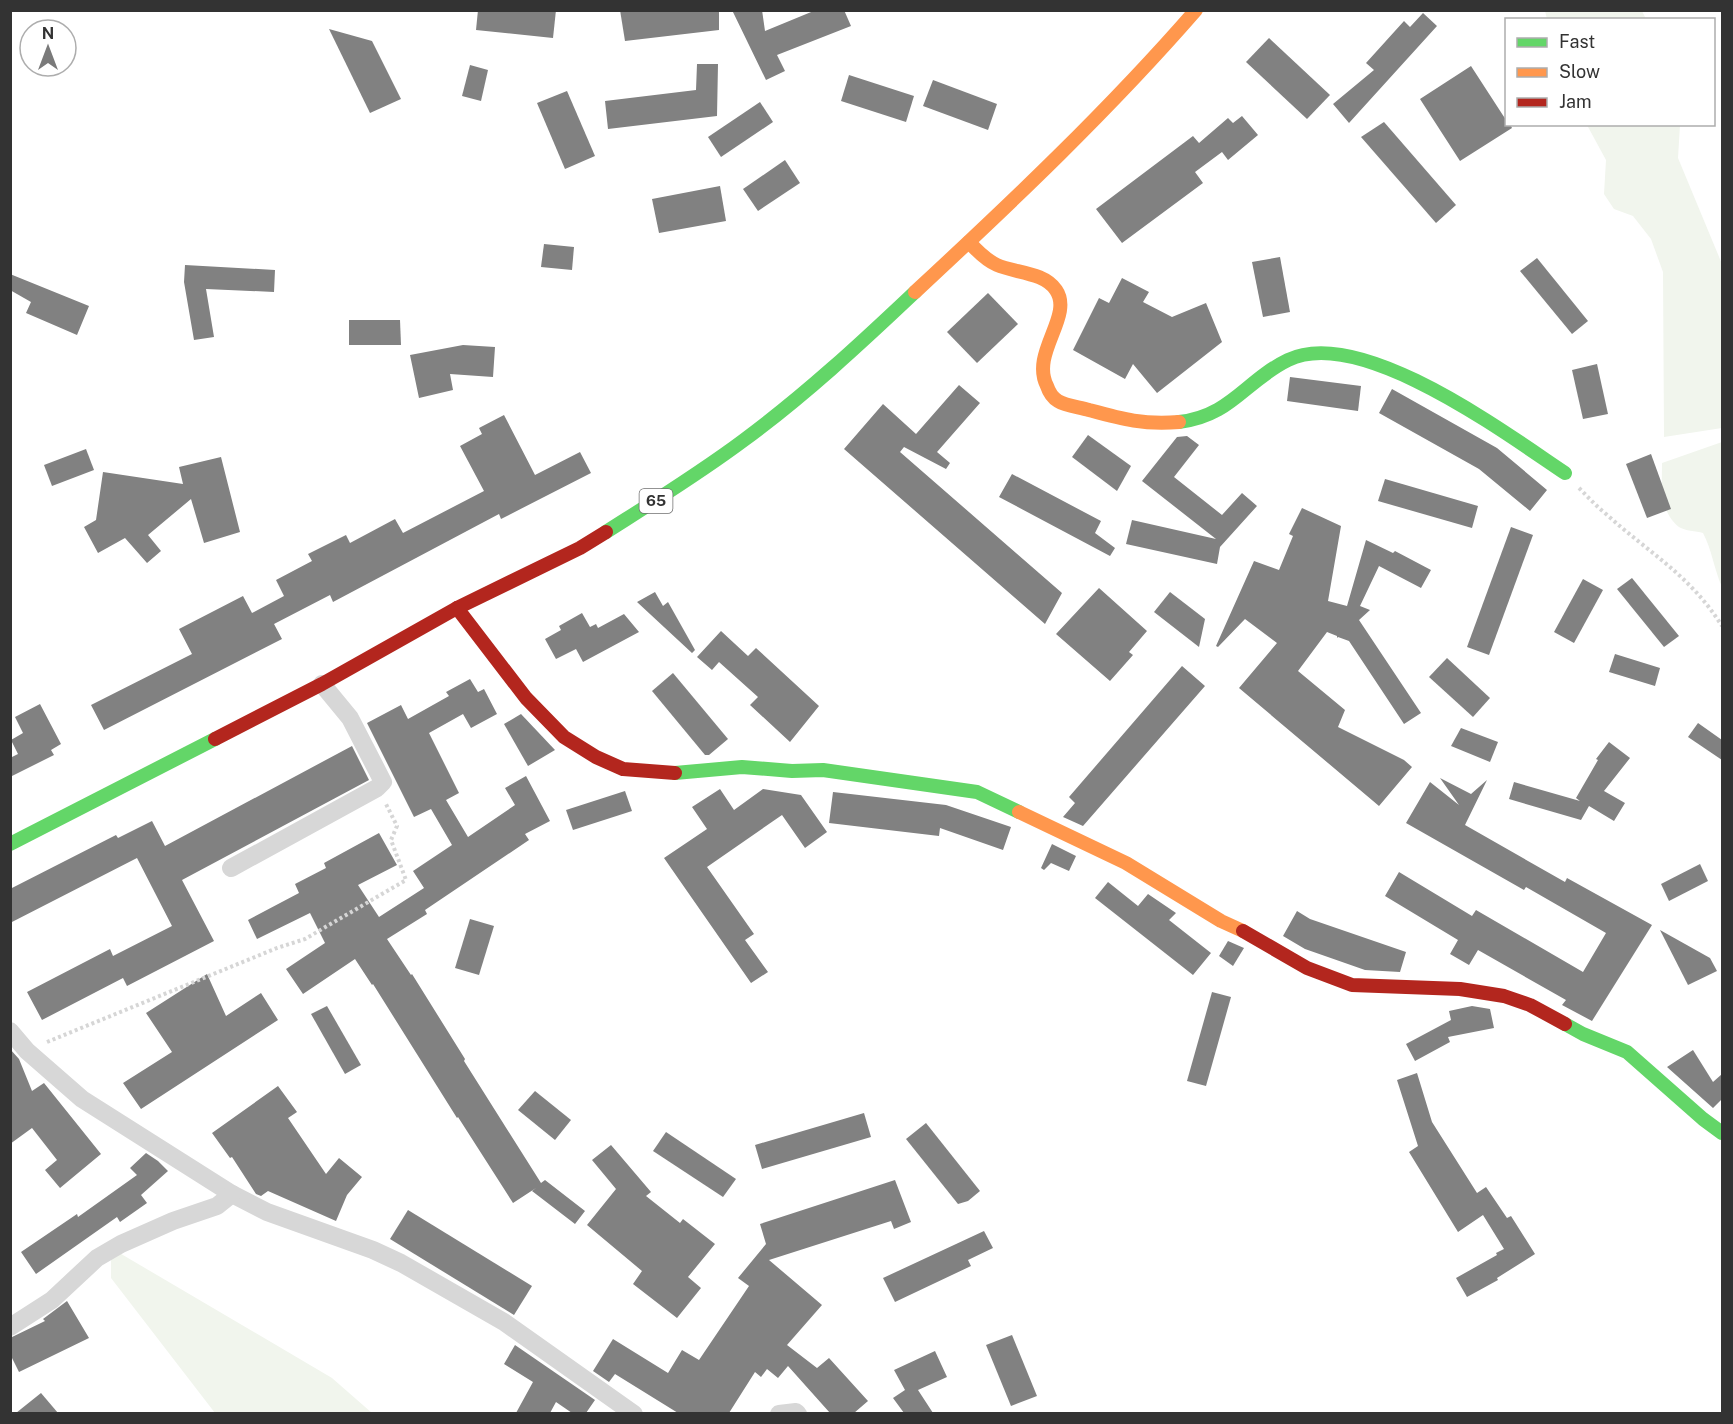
<svg xmlns="http://www.w3.org/2000/svg" width="1733" height="1424" font-family="'Public Sans',sans-serif">
<style>
.green{fill:#f1f5ed}
.building{fill:#818181}
.lines{fill:none;stroke-linecap:round;stroke-linejoin:round}
.path{stroke:#d6d6d6;stroke-width:4;stroke-dasharray:3 3;stroke-linecap:butt}
.street{stroke:#d7d7d7;stroke-width:18}
.fast{stroke:#63d668;stroke-width:14}
.slow{stroke:#ff974d;stroke-width:14}
.jam{stroke:#b3261e;stroke-width:14}
.labels{text-anchor:middle;stroke-width:6;stroke-linejoin:round;paint-order:stroke}
.shield{fill:#fff;stroke:#707070;stroke-width:1.5}
.shield-label{font-size:15px;font-weight:bold;fill:#333}
</style>
<rect width="100%" height="100%" fill="#fff"/>
<g class="green">
<path d="M1545,11H1642L1646,19H1547Z"/>
<path d="M1587,125H1680L1678,158L1722,264V428L1664,437L1663,272L1651,239L1633,216L1614,209L1604,194L1606,160Z"/>
<path d="M1722,442V587C1714,569 1712,550 1703,533C1696,531 1685,531 1679,527C1659,511 1662,485 1662,463Z"/>
<path d="M111,1248L332,1378L372,1413H215L111,1278Z"/>
</g>
<g class="building">
<path d="M478,10H556L553,38L476,30Z"/>
<path d="M620,10H719V30L625,41Z"/>
<path d="M732,10H762L765,31L816,10H844L851,26L777,55L785,71L766,80Z"/>
<path d="M1423,13L1437,26L1349,123L1333,104L1374,70L1366,63L1404,21L1410,27Z"/>
<path d="M329,29L372,41L401,99L370,113Z"/>
<path d="M1269,38L1330,95L1307,119L1246,62Z"/>
<path d="M697,64H718L717,116L608,129L605,101L696,90Z"/>
<path d="M470,65L488,70L481,101L462,96Z"/>
<path d="M1471,66L1506,120V124H1510L1512,128L1460,161L1420,99Z"/>
<path d="M849,75L914,96L906,122L841,101Z"/>
<path d="M933,80L997,104L988,130L923,106Z"/>
<path d="M567,91L595,156L565,169L537,103Z"/>
<path d="M760,102L773,122L721,157L708,137Z"/>
<path d="M1242,116L1258,135L1228,160L1222,152L1195,172L1203,183L1122,243L1096,209L1193,136L1199,143L1228,118L1233,123Z"/>
<path d="M1384,122L1456,205L1436,223L1361,137Z"/>
<path d="M785,160L800,183L758,211L743,189Z"/>
<path d="M720,186L726,221L659,233L652,199Z"/>
<path d="M544,244L574,247L572,270L541,267Z"/>
<path d="M1280,257L1290,312L1263,317L1252,262Z"/>
<path d="M1537,258L1588,321L1572,334L1520,271Z"/>
<path d="M185,265L275,270L274,292L206,289L214,337L194,340L184,282Z"/>
<path d="M10,274L89,306L77,335L26,313L31,302L10,290Z"/>
<path d="M1122,278L1149,292L1143,302L1172,317L1206,303L1222,342L1157,393L1133,364L1125,379L1073,350L1099,298L1109,303Z"/>
<path d="M988,293L1018,324L977,363L947,332Z"/>
<path d="M349,320H400L401,345H349Z"/>
<path d="M463,345L495,347L493,377L450,374L453,390L419,398L410,355Z"/>
<path d="M1597,364L1608,414L1583,419L1572,370Z"/>
<path d="M1290,377L1361,386L1358,411L1287,401Z"/>
<path d="M959,385L980,403L937,452L950,463L946,469L904,447L900,452L1062,593L1045,624L844,449L883,404L916,434Z"/>
<path d="M1392,389L1497,448L1547,490L1530,511L1479,469L1379,413Z"/>
<path d="M504,415L535,475L580,452L591,473L501,519L499,514L333,602L330,595L274,624L282,639L104,730L91,705L192,654L179,629L243,596L252,613L284,596L276,580L312,561L308,554L346,535L350,543L395,519L403,533L484,491L460,446L482,434L479,428Z"/>
<path d="M1088,435L1131,466L1117,491L1072,457Z"/>
<path d="M1187,436L1199,445L1174,477L1222,515L1242,493L1257,506L1220,547L1217,564L1126,544L1132,520L1216,539L1142,481L1177,437Z"/>
<path d="M86,449L94,470L52,486L44,465Z"/>
<path d="M1651,454L1671,509L1647,518L1626,464Z"/>
<path d="M221,457L240,532L204,543L191,499L148,535L161,551L147,563L125,538L98,553L84,527L96,520L103,472L183,484L179,467Z"/>
<path d="M1012,474L1101,521L1095,533L1115,548L1110,556L999,497Z"/>
<path d="M1385,479L1478,506L1472,528L1378,501Z"/>
<path d="M1302,508L1341,526L1328,601L1347,606L1366,540L1393,553L1395,551L1431,570L1421,588L1379,566L1360,606L1370,610L1359,620L1421,713L1404,724L1349,641L1338,637L1337,638V636L1327,632L1298,671L1345,710L1338,727L1404,760L1412,767L1379,806L1239,688L1277,643L1245,619L1218,647L1216,646L1254,561L1279,570L1293,536L1289,534Z"/>
<path d="M1511,527L1533,535L1489,655L1467,647Z"/>
<path d="M1632,578L1679,636L1664,647L1617,589Z"/>
<path d="M1583,579L1603,590L1574,643L1554,632Z"/>
<path d="M1099,588L1147,631L1129,652L1133,655L1110,681L1056,634Z"/>
<path d="M655,592L663,606L668,602L695,650L692,653L637,602Z"/>
<path d="M1170,592L1205,619L1199,647L1154,612Z"/>
<path d="M582,613L590,627L596,624L598,628L624,614L639,632L583,662L576,649L556,659L545,639L561,630L559,626Z"/>
<path d="M721,631L748,656L756,648L819,706L790,742L750,705L758,697L719,662L712,670L697,657Z"/>
<path d="M1615,654L1660,668L1655,686L1609,672Z"/>
<path d="M1447,658L1490,698L1473,717L1429,677Z"/>
<path d="M1182,666L1205,686L1083,826L1063,817L1075,803L1069,797Z"/>
<path d="M673,673L728,739L709,755H705L652,691Z"/>
<path d="M470,679L478,692L484,689L497,714L471,728L463,714L429,733L459,793L446,800L468,837L515,805L505,788L526,776L550,821L525,834L529,840L425,910L427,914L387,939L411,975L412,974L465,1059L464,1061L541,1183L545,1180L585,1211L575,1224L532,1191L536,1188L513,1203L458,1117L457,1118L373,984L372,985L355,959L303,994L286,969L325,943L310,913L257,939L248,920L299,893L295,884L326,868L324,863L379,833L397,865L358,885L379,917L424,888L413,871L452,845L431,809L414,817L367,723L401,705L408,719L449,696L446,692Z"/>
<path d="M40,704L61,744L51,750L54,755L10,777V758L18,754L11,740L23,733L15,717Z"/>
<path d="M521,714L555,750L528,766L504,724Z"/>
<path d="M1698,723L1722,740V760L1688,737Z"/>
<path d="M1461,728L1498,742L1490,762L1451,746Z"/>
<path d="M1609,742L1630,758L1604,791L1625,803L1614,821L1589,806L1581,820L1509,799L1514,782L1580,801L1576,798L1598,760L1596,759Z"/>
<path d="M352,746L369,780L182,880L214,941L127,986L123,978L42,1020L27,992L110,949L113,956L172,926L137,858L10,923V889L116,835L118,838L152,821L165,846Z"/>
<path d="M1440,778L1471,794L1487,780L1465,825L1565,882L1567,878L1652,925L1592,1021L1562,1005L1566,1000L1478,950L1469,965L1450,954L1458,940L1385,896L1399,872L1472,916L1476,910L1583,972L1606,933L1526,887L1524,890L1406,823L1430,782L1459,805Z"/>
<path d="M720,789L734,810L763,789L801,795L827,832L805,848L782,815L707,867L754,934L745,940L768,972L751,983L664,858L707,829L692,807Z"/>
<path d="M625,791L632,811L573,830L566,810Z"/>
<path d="M833,792L946,805L1011,827L1003,850L940,828L939,836L829,823Z"/>
<path d="M1052,844L1076,856L1069,871L1051,863L1044,870L1041,868Z"/>
<path d="M1700,864L1708,881L1669,901L1661,884Z"/>
<path d="M1108,882L1138,906L1148,894L1176,913L1169,920L1211,953L1193,975L1095,898Z"/>
<path d="M1297,911L1310,919L1406,952L1400,972L1365,970L1305,949L1283,936Z"/>
<path d="M470,919L494,926L479,975L455,968Z"/>
<path d="M1660,930L1710,958L1717,971L1688,985Z"/>
<path d="M1228,941L1244,948L1233,966L1219,956Z"/>
<path d="M207,974L226,1016L261,993L278,1020L141,1109L123,1083L172,1052L146,1013Z"/>
<path d="M1212,992L1231,997L1206,1086L1187,1081Z"/>
<path d="M327,1006L361,1065L345,1074L311,1014Z"/>
<path d="M1472,1006L1490,1009L1494,1028L1448,1037L1450,1042L1415,1061L1406,1044L1451,1020L1449,1011Z"/>
<path d="M10,1049L19,1059L32,1091L44,1083L101,1154L60,1188L45,1170L57,1160L32,1128L10,1144Z"/>
<path d="M1693,1050L1713,1082L1722,1074V1099L1713,1108L1667,1067Z"/>
<path d="M1417,1073L1432,1122L1477,1193L1486,1187L1507,1218L1511,1216L1535,1254L1497,1278L1498,1280L1467,1297L1456,1278L1497,1255L1496,1253L1504,1249L1483,1215L1458,1232L1409,1152L1418,1146L1397,1080Z"/>
<path d="M278,1086L297,1112L288,1118L326,1174L339,1158L362,1177L347,1195L336,1221L268,1191L261,1196L256,1194L232,1157L230,1158L212,1133Z"/>
<path d="M535,1091L571,1120L555,1140L518,1110Z"/>
<path d="M864,1113L871,1137L762,1169L755,1145Z"/>
<path d="M926,1123L980,1191L968,1201L958,1204L906,1139Z"/>
<path d="M666,1132L736,1179L723,1197L653,1151Z"/>
<path d="M611,1145L651,1192L646,1196L680,1223L683,1219L715,1244L688,1277L701,1288L677,1318L633,1284L642,1271L587,1225L616,1189L592,1160Z"/>
<path d="M146,1153L158,1161L168,1171L141,1195L147,1203L120,1222L117,1217L36,1274L21,1252L77,1214L78,1217L137,1175L130,1168Z"/>
<path d="M895,1180L911,1222L894,1229L891,1221L769,1260L822,1305L787,1345L817,1368L829,1358L868,1401L854,1413H830L788,1366L778,1378L767,1369L761,1377L755,1372L729,1413H678L615,1374L609,1382L593,1371L613,1339L668,1373L682,1350L699,1360L749,1286L738,1278L766,1244L760,1224Z"/>
<path d="M408,1210L532,1286L514,1315L390,1239Z"/>
<path d="M984,1231L993,1248L968,1260L971,1266L895,1302L883,1278Z"/>
<path d="M67,1301L89,1338L19,1372L10,1354V1338L45,1321L43,1319Z"/>
<path d="M1012,1335L1037,1396L1011,1406L986,1345Z"/>
<path d="M515,1345L595,1400L586,1413H572L556,1402L550,1413H516L533,1382L504,1364Z"/>
<path d="M935,1351L947,1377L918,1390L933,1413H904L893,1398L905,1390L894,1370Z"/>
<path d="M41,1393L58,1413H16Z"/>
</g>
<g class="lines">
<g class="path">
<path d="M1579,488C1588,497 1596,506 1606,514C1649,553 1690,575 1722,626"/>
<path d="M47,1042L277,948L305,939L406,880L391,840L397,826L386,804"/>
</g>
<g class="street">
<path d="M231,868L377,788L383,782L350,718L322,684"/>
<path d="M10,1031L27,1051L82,1099L232,1194L267,1212L373,1250L401,1263L504,1322L634,1414"/>
<path d="M10,1327L52,1300L97,1258L121,1244L173,1221L217,1206L232,1194"/>
<path d="M779,1414L796,1412L798,1414"/>
</g>
<g class="fast">
<path d="M1179,422C1231,416 1245,381 1288,360C1360,325 1505,433 1565,473"/>
<path d="M606,532C653,502 700,473 744,440C805,395 860,344 915,292"/>
<path d="M675,773L742,767L792,771L823,770L977,792L1019,812"/>
<path d="M10,844L215,739"/>
<path d="M1565,1024L1583,1034L1627,1052L1703,1119L1722,1133"/>
</g>
<g class="slow">
<path d="M969,242C977,251 986,260 997,265C1015,273 1044,272 1056,290C1074,316 1030,353 1047,386C1049,392 1053,398 1058,401C1066,406 1079,407 1089,410C1122,419 1143,425 1179,422"/>
<path d="M915,292C1012,202 1109,110 1196,10"/>
<path d="M1019,812L1126,863L1221,921L1243,931"/>
</g>
<g class="jam">
<path d="M457,608L526,698L564,737L596,757L623,769L675,773"/>
<path d="M215,739L322,684L457,608L580,548L606,532"/>
<path d="M1243,931L1307,968L1352,985L1460,989L1504,996L1530,1005L1565,1024"/>
</g>
</g>
<g class="labels">
<rect class="shield" x="639.5" y="489" width="33" height="24" rx="4.5"/>
<g class="shield-label">
<text x="656" y="506">65</text>
</g>
</g>
<rect width="1733" height="1424" fill="none" stroke="#333333" stroke-width="24"/>
<rect x="1505" y="18" width="210" height="108" fill="#ffffff" stroke="#adadad" stroke-width="1.5"/>
<rect x="1517" y="38" width="30" height="9" fill="#63d668" stroke="#adadad" stroke-width="1.5"/>
<text x="1559" y="48" font-size="18" fill="#333333">Fast</text>
<rect x="1517" y="68" width="30" height="9" fill="#ff974d" stroke="#adadad" stroke-width="1.5"/>
<text x="1559" y="78" font-size="18" fill="#333333">Slow</text>
<rect x="1517" y="98" width="30" height="9" fill="#b3261e" stroke="#adadad" stroke-width="1.5"/>
<text x="1559" y="108" font-size="18" fill="#333333">Jam</text>
<g transform="translate(48 48)"><circle r="28" fill="#ffffff" stroke="#adadad" stroke-width="1.5"/>
<path d="M0-4.5L10 22L0 15L-10 22Z" fill="#7a7a7a"/>
<text y="-9" font-size="16" font-weight="bold" text-anchor="middle" fill="#333333">N</text>
</g>
</svg>
